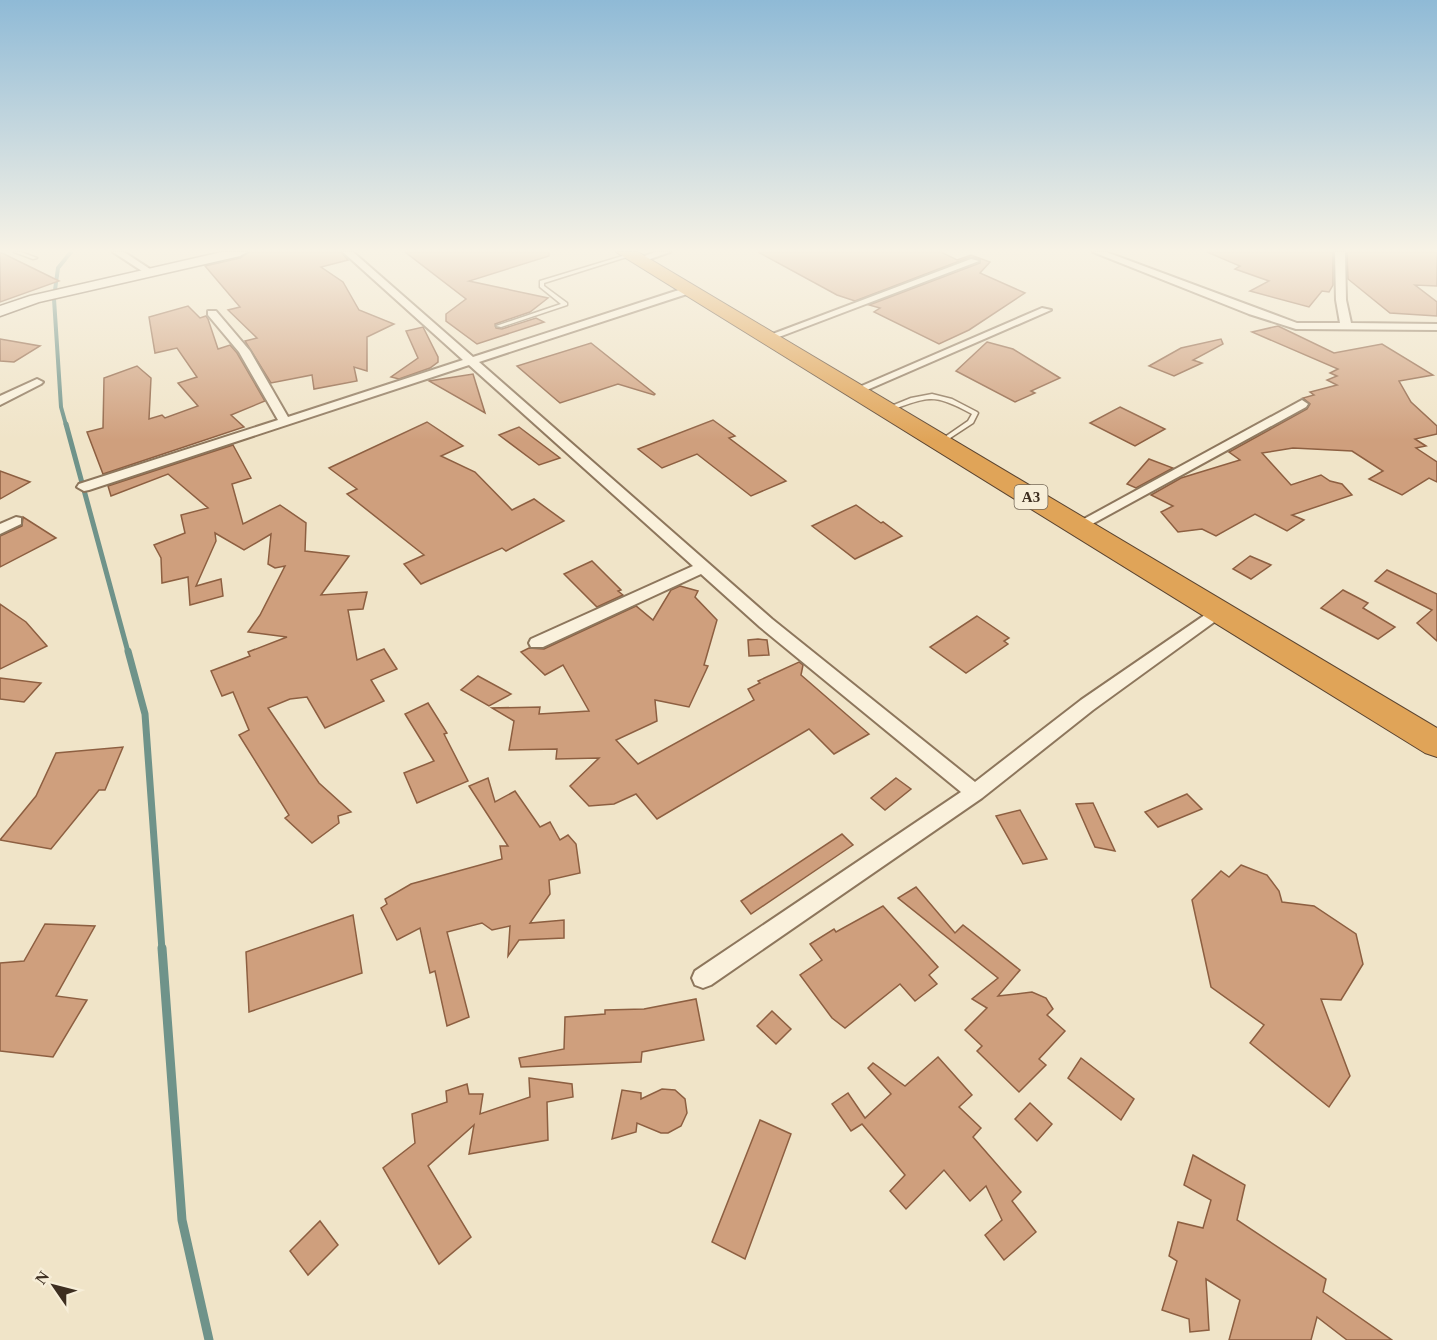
<svg xmlns="http://www.w3.org/2000/svg" width="1437" height="1340" font-family="'Times New Roman',serif">
<style>
.lines{fill:none;stroke-linecap:round;stroke-linejoin:round}
.stream-far3{stroke:#6f938a;stroke-width:4}
.stream-far2{stroke:#6f938a;stroke-width:5}
.stream-far1{stroke:#6f938a;stroke-width:7}
.stream{stroke:#6f938a;stroke-width:9}
.building{fill:#cf9f7d;stroke:#8d5f41;stroke-width:1.5}
.lane-casing{stroke:#8d765c;stroke-width:3}
.street-casing{stroke:#8d765c;stroke-width:4}
.secondary-casing{stroke:#6f573f;stroke-width:3}
.highway-casing{stroke:#5b4430;stroke-width:2}
.lane{fill:#faf1dc;fill-rule:evenodd}
.street{fill:#faf1dc;fill-rule:evenodd}
.secondary{fill:#faf1dc;fill-rule:evenodd}
.highway{fill:#e0a458;fill-rule:evenodd}
.labels{text-anchor:middle;stroke-width:4.5;stroke-linejoin:round;paint-order:stroke}
.shield{fill:#f7eed8;stroke:#756857;stroke-width:1.5}
.shield-label{font-size:15px;font-weight:bold;fill:#3d2e20}
</style>
<rect width="100%" height="100%" fill="#f0e4c8"/>
<g class="lines">
<g class="stream-far3">
<path d="M55,290L58,268L71,252"/>
<path d="M54,299L61,407L66,425"/>
</g>
<path class="stream-far2" d="M66,424L128,652"/>
<path class="stream-far1" d="M128,651L145,714L162,950"/>
<path class="stream" d="M162,948L182,1220L209,1340"/>
</g>
<g class="building">
<path d="M0,252L59,281L0,302Z"/>
<path d="M249,252H341L348,260L321,267L343,282L359,310L394,324L367,337V371L354,367L357,381L314,389L312,375L271,383L245,341L257,338L228,310L240,307L205,266L240,258Z"/>
<path d="M405,252H549V256L469,281L548,298L530,312L495,324L496,328L502,329L536,318L544,322L477,344L446,321V314L466,299Z"/>
<path d="M758,252H941L957,260L971,255L990,262L980,273L1025,293L969,330L939,344L874,312L880,308L869,305L980,263V259L970,257L855,301L837,295Z"/>
<path d="M1207,252H1333V285L1329,292L1322,291L1309,307L1250,291L1269,281L1235,269L1240,266Z"/>
<path d="M1347,252H1437V286L1415,285L1437,302V316L1390,313L1348,279Z"/>
<path d="M188,306L200,318L206,316L208,319L218,349L230,345L237,353L265,401L231,415L244,427L103,474L87,432L103,428L104,378L137,366L151,378L149,419L162,415L165,418L198,406L178,383L197,377L177,348L155,353L149,317Z"/>
<path d="M1278,326L1334,353L1382,344L1433,375L1399,381L1411,402L1437,426V434L1415,439L1426,446L1416,448L1437,462V482L1429,478L1402,495L1369,479L1383,471L1352,451L1293,448L1262,453L1291,485L1321,475L1330,481L1342,484L1352,495L1292,515L1304,520L1287,531L1255,514L1216,536L1202,529L1178,532L1161,512L1173,506L1151,495L1181,478L1240,460L1229,452L1307,409L1310,404L1303,398L1314,395L1310,392L1337,385L1327,380L1337,376L1330,373L1338,369L1252,332Z"/>
<path d="M423,327L438,357V362L430,368L399,379L391,377L418,358L406,331Z"/>
<path d="M0,339L40,346L14,362L0,361Z"/>
<path d="M1221,339L1223,344L1193,360L1202,363L1174,376L1149,366L1181,348Z"/>
<path d="M987,342L1013,349L1060,378L1031,391L1035,393L1015,402L956,371Z"/>
<path d="M591,343L655,394L654,395L618,384L560,403L517,366Z"/>
<path d="M473,374L485,413L429,381Z"/>
<path d="M1120,407L1165,429L1135,446L1090,423Z"/>
<path d="M713,420L735,436L729,438L786,481L751,496L697,454L662,468L638,449Z"/>
<path d="M427,422L463,446L441,456L475,472L512,510L534,499L564,521L506,551L502,548L421,584L404,564L424,555L347,494L357,489L329,468Z"/>
<path d="M519,427L560,458L539,465L499,435Z"/>
<path d="M233,445L251,478L232,484L243,524L280,505L306,523L305,551L349,556L321,595L367,592L363,609L348,610L357,660L384,649L397,669L371,680L384,701L325,728L307,697L290,699L268,708L319,783L351,812L338,816L339,823L312,843L285,818L289,815L239,735L249,730L233,692L222,696L211,671L250,656L248,652L287,637L248,632L260,615L285,566L275,568L268,564L271,534L244,550L215,533L216,541L196,586L221,579L223,596L190,605L188,577L162,583L161,558L154,545L185,533L181,515L208,508L168,474L111,496L108,486Z"/>
<path d="M1149,459L1173,468L1136,488L1127,484Z"/>
<path d="M0,471L30,482L0,499Z"/>
<path d="M856,505L881,523L883,522L902,536L855,559L812,526Z"/>
<path d="M23,517L56,538L0,567V536L22,526Z"/>
<path d="M1250,556L1271,565L1251,579L1233,569Z"/>
<path d="M592,561L621,590L618,591L623,595L597,607L564,574Z"/>
<path d="M1387,570L1437,594V641L1417,623L1432,610L1375,581Z"/>
<path d="M680,586L698,591L695,597L717,620L704,665L708,666L689,707L655,700L657,721L616,740L638,764L754,700L748,689L760,683L758,681L799,662L803,665L801,675L869,734L834,754L809,729L657,819L636,794L614,804L589,806L570,786L599,758L556,759L557,749L509,750L514,721L492,708L540,707L539,714L589,711L563,665L545,675L521,652L529,648L544,649L636,606L653,620L671,590Z"/>
<path d="M1343,590L1368,603L1363,608L1395,627L1378,639L1321,608Z"/>
<path d="M0,604L26,622L47,646L0,669Z"/>
<path d="M977,616L1009,638L1004,641L1008,644L966,673L930,647Z"/>
<path d="M758,639L767,640L769,655L749,656L748,640Z"/>
<path d="M478,676L511,694L489,706L461,690Z"/>
<path d="M0,678L41,683L24,702L0,699Z"/>
<path d="M428,703L447,733L444,734L468,781L417,803L404,773L434,761L405,714Z"/>
<path d="M123,747L105,790H99L51,849L0,840L36,796L56,753Z"/>
<path d="M488,778L495,802L515,791L540,827L550,822L560,840L568,835L576,844L580,873L549,880L550,894L530,923L564,920V938L519,940L508,956L510,926L492,930L482,923L447,932L469,1017L447,1026L435,971L430,973L420,928L397,940L381,908L387,904L385,899L411,884L502,859L500,846H508L469,786Z"/>
<path d="M896,778L911,789L885,810L871,798Z"/>
<path d="M1187,794L1202,809L1158,827L1145,812Z"/>
<path d="M1093,803L1115,851L1095,847L1076,804Z"/>
<path d="M1020,810L1047,859L1023,864L996,816Z"/>
<path d="M842,834L853,845L751,914L741,901Z"/>
<path d="M1241,865L1267,875L1279,891L1282,902L1314,906L1356,934L1363,964L1341,1000L1321,999L1350,1076L1329,1107L1250,1043L1264,1025L1211,987L1192,900L1221,871L1229,877Z"/>
<path d="M916,887L955,933L963,925L1020,970L998,996L1032,992L1046,998L1053,1009L1047,1015L1065,1031L1039,1059L1046,1065L1019,1092L977,1051L982,1046L965,1030L987,1008L972,999L998,978L898,898Z"/>
<path d="M883,906L938,967L929,975L937,984L915,1001L900,984L845,1028L832,1018L800,975L822,960L810,944L834,929L836,932Z"/>
<path d="M353,915L362,973L249,1012L246,952Z"/>
<path d="M45,924L95,926L56,996L87,1000L53,1057L0,1051V963L24,961Z"/>
<path d="M696,999L704,1040L642,1052L641,1062L521,1067L519,1058L564,1049L565,1017L605,1014V1010L644,1009Z"/>
<path d="M772,1011L791,1029L776,1044L757,1026Z"/>
<path d="M938,1057L972,1095L959,1107L981,1128L973,1137L1021,1192L1012,1201L1036,1232L1004,1260L985,1235L1002,1220L986,1186L970,1201L944,1170L906,1209L890,1191L905,1175L862,1124L851,1131L832,1104L848,1093L865,1118L891,1094L868,1068L873,1063L905,1086Z"/>
<path d="M1081,1058L1134,1099L1121,1120L1068,1078Z"/>
<path d="M529,1078L572,1084L573,1097L547,1102L548,1140L469,1154L474,1125L428,1166L471,1237L439,1264L383,1168L415,1143L412,1114L447,1102L446,1091L467,1084L469,1094H483L480,1114L530,1097Z"/>
<path d="M662,1089L675,1090L685,1099L687,1113L681,1126L668,1133H661L637,1123L636,1132L612,1139L622,1090L641,1093V1099Z"/>
<path d="M1030,1103L1052,1124L1037,1141L1015,1119Z"/>
<path d="M760,1120L791,1134L745,1259L712,1242Z"/>
<path d="M1193,1155L1245,1185L1237,1220L1326,1279L1323,1292L1392,1340H1347L1317,1317L1311,1340H1229L1240,1300L1206,1279L1209,1330L1190,1332L1189,1319L1162,1310L1177,1261L1169,1256L1178,1222L1203,1228L1211,1200L1184,1185Z"/>
<path d="M320,1221L338,1245L308,1275L290,1251Z"/>
</g>
<g class="lines">
<defs>
<g id="lane">
<path d="M14,252H21L37,258L33,259Z"/>
<path d="M629,254L633,255L544,283V286L567,303V305L501,327L496,326L561,304L540,287V281Z"/>
<path d="M932,394L952,399L977,412L978,413L973,423L941,444L938,442L939,441L968,421L972,414C930,391 929,398 887,411L884,409L911,398Z"/>
</g>
<g id="street">
<path d="M113,252H124L156,273L148,275Z"/>
<path d="M343,252H353L473,357L685,288H693V292L479,362L772,619L975,782L1081,700L1215,608H1225L1228,612L1093,710L982,798L711,985L703,988L695,985L692,978L695,971L961,792L760,627L701,574L543,647H531L529,643L531,639L693,566L469,365L89,490L84,491L77,487L79,484L278,420L239,352L208,315V311H216L250,351L288,417L463,360Z"/>
<path d="M655,252H670L639,263L634,260Z"/>
<path d="M1093,252H1106L1297,323H1340L1336,300L1335,252H1345L1346,300L1351,323L1437,324V330L1296,329L1249,314Z"/>
<path d="M971,259L979,261L771,340L762,338Z"/>
<path d="M1042,308L1051,310L860,393L850,391Z"/>
<path d="M37,379L43,382L41,384L0,405V396Z"/>
<path d="M1302,400L1308,404L1306,407L1083,529H1073L1071,526Z"/>
<path d="M16,517L21,518V524L0,534V524Z"/>
</g>
<path id="secondary" d="M222,252H247L240,256L39,302L0,316V306L30,296Z"/>
<path id="highway" d="M616,252H638L1437,728V757L1425,753Z"/>
</defs>
<use href="#lane" class="lane-casing"/>
<use href="#street" class="street-casing"/>
<use href="#secondary" class="secondary-casing"/>
<use href="#highway" class="highway-casing"/>
<use href="#lane" class="lane"/>
<use href="#street" class="street"/>
<use href="#secondary" class="secondary"/>
<use href="#highway" class="highway"/>
</g>
<linearGradient id="sky" x2="0" y2="1"><stop stop-color="#8fbad6"/><stop offset="0.57" stop-color="#f8f3e6"/><stop offset="1" stop-color="#f8f3e6" stop-opacity="0"/></linearGradient>
<rect width="1437" height="440" fill="url(#sky)"/>
<g class="labels">
<rect class="shield" x="1014.5" y="485" width="33" height="24" rx="4.5"/>
<g class="shield-label">
<text x="1031" y="502">A3</text>
</g>
</g>
<g transform="translate(54 1286) rotate(305)" stroke="#f7eed8" stroke-width="4.5" paint-order="stroke">
<path d="M0-4.5L10 22L0 15L-10 22Z" fill="#3d2e20"/>
<text y="-9" font-size="16" font-weight="bold" text-anchor="middle" fill="#3d2e20">N</text>
</g>
</svg>
